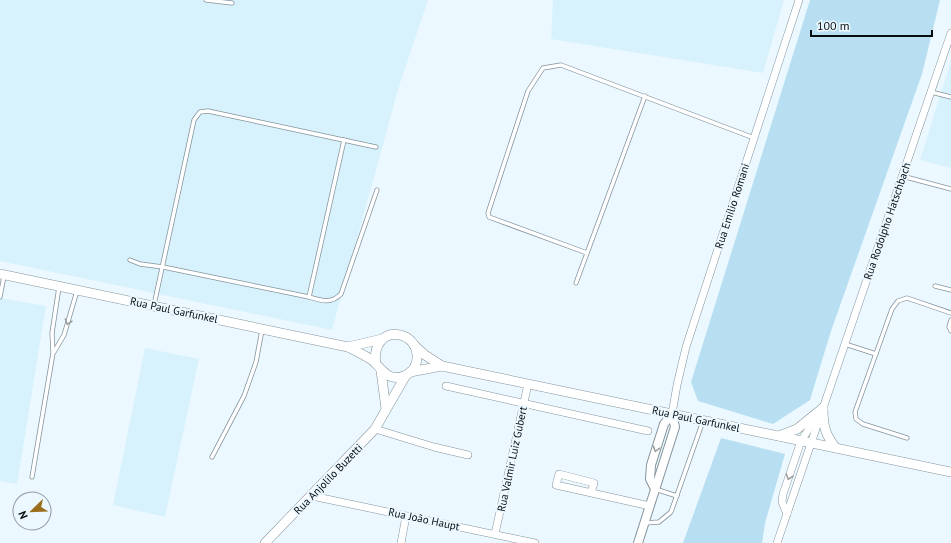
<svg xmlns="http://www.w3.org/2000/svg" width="951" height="543" font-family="'PT Sans',sans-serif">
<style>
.built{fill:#d8f2fd}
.green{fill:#b7dff1}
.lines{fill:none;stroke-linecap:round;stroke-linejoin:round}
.service-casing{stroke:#84939b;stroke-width:5}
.minor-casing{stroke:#84939b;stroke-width:8}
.tertiary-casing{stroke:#84939b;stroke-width:10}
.secondary-casing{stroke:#84939b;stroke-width:10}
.service{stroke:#fff;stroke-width:3.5}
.minor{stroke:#fff;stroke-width:7}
.tertiary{stroke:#fff;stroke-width:8}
.secondary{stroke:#fff;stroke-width:9}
.oneway{stroke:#9c9e9f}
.labels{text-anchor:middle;stroke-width:4;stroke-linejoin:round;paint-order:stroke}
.street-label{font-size:11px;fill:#070c0f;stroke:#ebf8ff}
</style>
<rect width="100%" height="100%" fill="#ebf8ff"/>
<g class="built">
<path d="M0,0H428L399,86L332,330L0,261Z"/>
<path d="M553,0H784L763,73L551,39Z"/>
<path d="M951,61V168L920,160Z"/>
<path d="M0,298L46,306L17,484L0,481Z"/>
<path d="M145,348L199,359L165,517L113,505Z"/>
</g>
<g class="green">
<path d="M810,0H940L922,74L831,331L810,400L773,424L698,401L691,382Z"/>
<path d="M721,438L785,454L765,523L762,543H683Z"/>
</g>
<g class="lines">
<defs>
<g id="service">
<path d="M206,0L232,3"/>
<path d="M931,92L951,97"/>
<path d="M902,176L951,189"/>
<path d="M587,253L489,217L488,213L528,91L543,68L561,65L754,138"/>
<path d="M130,260L140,264L163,267L309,297L344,140"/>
<path d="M576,283L645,96"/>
<path d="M935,286L951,290"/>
<path d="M0,297L4,276"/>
<path d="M309,297C322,301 331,304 341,294L377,190"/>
<path d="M154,305L194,120L200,112L208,111L376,147"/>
<path d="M951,320L949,327L951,331"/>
<path d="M845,344L876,354"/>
<path d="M54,352L64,335L77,291"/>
<path d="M907,438L863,424L856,419L855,412L892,309L898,301L907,298L951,313"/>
<path d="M212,457L244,396L256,362L262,330"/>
<path d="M32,477L53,353L52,333L59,287"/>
<path d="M655,489L677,496"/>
<path d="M645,523L659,522L671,512L703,421"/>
</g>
<g id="minor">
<path d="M446,386L648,431"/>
<path d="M672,414L677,385L686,347L799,0"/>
<path d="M375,429L434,447L468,455"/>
<path d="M591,493L594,483L559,474L556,485L650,506"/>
<path d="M312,496L535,543"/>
<path d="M787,514L782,502L783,494L801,441L818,415"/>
<path d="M495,534L528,384"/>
<path d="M401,543L406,516"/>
<path d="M777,543L951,33"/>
</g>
<g id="tertiary">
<path d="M655,489L650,479L651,465L664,424L672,414"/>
<path d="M638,543L675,427L672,414"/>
</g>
<g id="secondary">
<path d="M0,274L348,347C356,351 364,355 372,360C382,369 388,382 404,376C424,368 420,339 400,335C382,331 373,348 376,364"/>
<path d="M414,345L425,355L442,366"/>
<path d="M348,347L382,339"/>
<path d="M381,371L386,409"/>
<path d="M410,372L442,366L951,472"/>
<path d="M823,408C823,425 825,435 836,448"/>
<path d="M779,436L797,429L823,408"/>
<path d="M265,543L375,429L406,375"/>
</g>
</defs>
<use href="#service" class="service-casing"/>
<use href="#minor" class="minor-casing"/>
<use href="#tertiary" class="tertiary-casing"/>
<use href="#secondary" class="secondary-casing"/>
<use href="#service" class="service"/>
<use href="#minor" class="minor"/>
<use href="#tertiary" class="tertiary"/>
<use href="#secondary" class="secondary"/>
</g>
<defs><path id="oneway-chevron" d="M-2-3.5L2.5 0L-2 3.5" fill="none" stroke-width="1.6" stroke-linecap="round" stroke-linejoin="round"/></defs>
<g class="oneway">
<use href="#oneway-chevron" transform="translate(68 322) rotate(109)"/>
<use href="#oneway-chevron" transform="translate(656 449) rotate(108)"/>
<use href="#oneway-chevron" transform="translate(789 477) rotate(109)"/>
</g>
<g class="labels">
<g class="street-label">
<text transform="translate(732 206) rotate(-72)" y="4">Rua Emílio Romani</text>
<text transform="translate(887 221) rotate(-71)" y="4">Rua Rodolpho Hatschbach</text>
<text transform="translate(174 310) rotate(12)" y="4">Rua Paul Garfunkel</text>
<text transform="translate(696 419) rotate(12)" y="4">Rua Paul Garfunkel</text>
<text transform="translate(512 459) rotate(-78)" y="4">Rua Valmir Luiz Gubert</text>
<text transform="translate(328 479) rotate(-46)" y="4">Rua Anjolilo Buzetti</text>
<text transform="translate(424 519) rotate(12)" y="4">Rua João Haupt</text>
</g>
</g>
<g transform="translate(32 511) rotate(247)"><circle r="19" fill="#ebf8ff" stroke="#909a9f"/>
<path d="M0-3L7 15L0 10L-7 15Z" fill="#9b6e1e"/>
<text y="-6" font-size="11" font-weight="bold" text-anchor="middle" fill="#070c0f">N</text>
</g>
<path d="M811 30v6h121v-6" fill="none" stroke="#070c0f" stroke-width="2"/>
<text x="817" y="30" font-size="12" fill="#070c0f" stroke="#ebf8ff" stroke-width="3" paint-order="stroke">100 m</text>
</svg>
